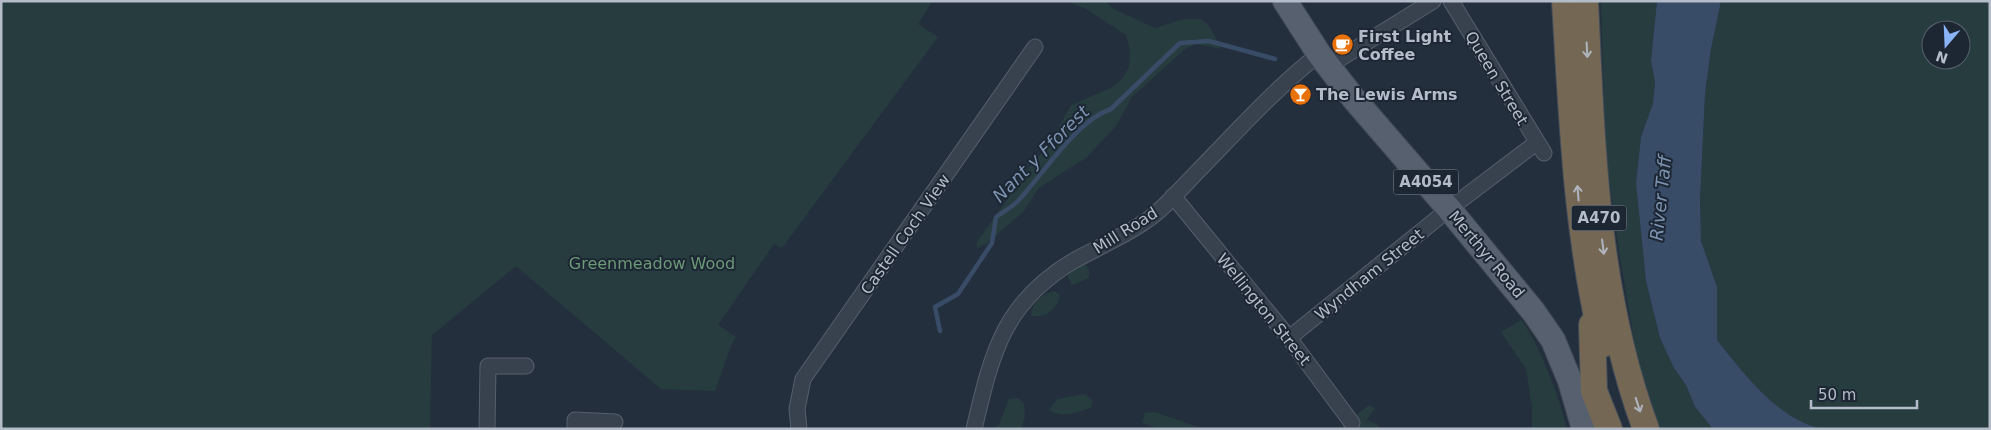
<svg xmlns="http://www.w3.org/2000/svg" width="1991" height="430" font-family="'DejaVu Sans',sans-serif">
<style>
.green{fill:#263c3f;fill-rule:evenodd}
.water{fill:#394c67}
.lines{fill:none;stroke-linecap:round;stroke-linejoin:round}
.stream{stroke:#394c67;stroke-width:4.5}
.street-casing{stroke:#565f6c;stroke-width:17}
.primary-casing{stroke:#414a57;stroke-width:26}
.highway-casing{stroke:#434c59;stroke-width:28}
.street{stroke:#38414e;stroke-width:15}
.primary{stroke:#56606e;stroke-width:24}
.highway{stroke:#746855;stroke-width:26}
.oneway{stroke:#aeb4bd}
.labels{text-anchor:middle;stroke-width:4;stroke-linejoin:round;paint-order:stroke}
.shield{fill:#1d2633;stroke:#878f9c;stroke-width:1}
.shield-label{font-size:15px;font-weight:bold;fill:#b4bcc9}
.poi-label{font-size:16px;font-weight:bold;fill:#b4bcc9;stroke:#1d2633;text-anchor:start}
.street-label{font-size:16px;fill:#b4bcc9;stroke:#1d2633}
.park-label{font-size:16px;fill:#6b9a76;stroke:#1d2633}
.water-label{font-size:18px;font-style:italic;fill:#7c92b1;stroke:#1d2633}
</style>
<rect width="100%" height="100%" fill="#242f3e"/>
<g class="green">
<path d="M1,1H937L931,3L918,24L938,37L782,248L774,244L718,325L736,337L731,346L715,391L661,389L516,266L432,335L430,429H1Z"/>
<path d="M1065,1H1105L1114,9L1155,28L1184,19H1201L1210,27L1221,49L1196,44L1185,49L1132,97L1116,126L1087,157L1039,188L1023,212L986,244L977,248V242L1009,197L1015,184L1050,143L1071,105L1111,88L1122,79L1129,67L1130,50L1126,35L1086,9Z"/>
<path d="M1601,1H1657L1651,61L1655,81L1653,103L1641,137L1636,183L1646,281L1660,338L1674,368L1686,385L1695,407L1713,429H1657L1639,370L1618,245L1605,145Z"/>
<path d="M1721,1H1990V429H1823C1777,419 1745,375 1717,340V287L1701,241L1700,200L1705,94L1711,49ZM1931,30H1961V60H1931Z"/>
<path d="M1084,263L1089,269V278L1072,285L1068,277L1069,269Z"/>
<path d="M1055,291L1060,295C1058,309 1046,318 1031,316C1031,303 1042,294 1055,291Z"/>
<path d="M1521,320C1538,340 1561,402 1567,429H1532V407L1526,369L1501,332Z"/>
<path d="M1085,394L1093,401L1091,407C1079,413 1061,418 1049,410L1057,399Z"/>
<path d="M1018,398L1024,404L1025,416L1021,429H989L999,425L1009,399Z"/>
<path d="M1369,405L1375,408L1367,420L1378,425L1380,429H1339Z"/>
<path d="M1155,412L1204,429H1160L1142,423L1145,413Z"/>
</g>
<path class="water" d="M1657,1H1721L1711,49L1705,94L1700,200L1701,241L1717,287V340C1745,375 1777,419 1823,429H1713L1695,407L1686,385L1674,368L1660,338L1646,281L1636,183L1641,137L1653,103L1655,82L1651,61Z"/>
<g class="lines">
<path class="stream" d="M940,331L935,307L958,294L992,243L996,217C1003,212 1012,207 1018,201C1043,174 1076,121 1111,109L1180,43L1209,41L1275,59"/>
<defs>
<g id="street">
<path d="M1451,1L1544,153"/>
<path d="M1328,66L1433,1"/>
<path d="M1173,196L1289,338L1352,423"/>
<path d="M1289,338L1449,209L1536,143"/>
<path d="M487,429L488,366H526"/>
<path d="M575,429V420L615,422"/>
<path d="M799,429L797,409L803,379L1035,47"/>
<path d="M974,429C992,353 1003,302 1075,260C1099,247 1133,232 1154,215C1171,201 1186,183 1202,167C1240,128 1276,88 1319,54"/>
</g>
<path id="primary" d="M1285,1L1319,54L1354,99L1449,209L1533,311L1553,340L1570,381L1584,429"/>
<g id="highway">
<path d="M1565,1C1572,118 1576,230 1603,344"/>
<path d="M1585,1C1592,145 1595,292 1646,429"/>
<path d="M1592,325L1594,391L1609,429"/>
</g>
</defs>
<use href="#street" class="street-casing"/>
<use href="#primary" class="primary-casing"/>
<use href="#highway" class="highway-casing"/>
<use href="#street" class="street"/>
<use href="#primary" class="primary"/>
<use href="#highway" class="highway"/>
</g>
<defs><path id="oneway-shaft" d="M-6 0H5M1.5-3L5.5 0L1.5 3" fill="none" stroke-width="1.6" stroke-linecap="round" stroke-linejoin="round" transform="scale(1.25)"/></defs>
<g class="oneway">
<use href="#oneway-shaft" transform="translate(1587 50) rotate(87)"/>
<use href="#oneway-shaft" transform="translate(1578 193) rotate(-95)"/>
<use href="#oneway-shaft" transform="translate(1603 247) rotate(83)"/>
<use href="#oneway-shaft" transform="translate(1638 405) rotate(72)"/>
</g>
<defs>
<symbol id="cafe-disc" viewBox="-11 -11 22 22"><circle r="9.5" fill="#e8710a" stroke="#1d2633"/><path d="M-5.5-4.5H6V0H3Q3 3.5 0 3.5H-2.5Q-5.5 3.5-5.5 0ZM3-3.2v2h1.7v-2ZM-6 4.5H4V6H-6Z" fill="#fff"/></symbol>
<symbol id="bar-disc" viewBox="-11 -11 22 22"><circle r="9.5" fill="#e8710a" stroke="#1d2633"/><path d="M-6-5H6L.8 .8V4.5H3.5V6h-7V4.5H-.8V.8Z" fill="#fff"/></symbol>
</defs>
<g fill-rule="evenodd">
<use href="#cafe-disc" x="1330" y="32" width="25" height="25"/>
<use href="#bar-disc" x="1288" y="82" width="25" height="25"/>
</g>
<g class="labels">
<g class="shield">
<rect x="1393.5" y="169.5" width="65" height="25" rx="4"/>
<rect x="1571.5" y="205.5" width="55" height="25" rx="4"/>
</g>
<g class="shield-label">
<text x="1426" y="187">A4054</text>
<text x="1599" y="223">A470</text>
</g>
<g class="poi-label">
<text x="1358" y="42">First Light<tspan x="1358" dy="18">Coffee</tspan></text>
<text x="1316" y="100">The Lewis Arms</text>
</g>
<g class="street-label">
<text transform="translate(1497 78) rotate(59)" y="6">Queen Street</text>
<text transform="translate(1125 230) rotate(-32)" y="6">Mill Road</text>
<text transform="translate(905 234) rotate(-55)" y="6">Castell Coch View</text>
<text transform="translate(1487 254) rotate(50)" y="6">Merthyr Road</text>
<text transform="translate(1369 274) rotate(-39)" y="6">Wyndham Street</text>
<text transform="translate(1264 309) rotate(51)" y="6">Wellington Street</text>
</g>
<g class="park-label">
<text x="652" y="269">Greenmeadow Wood</text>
</g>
<g class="water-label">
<text transform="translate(1041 154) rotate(-45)" y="6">Nant y Fforest</text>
<text transform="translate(1661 198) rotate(-84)" y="6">River Taff</text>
</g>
</g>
<rect width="1991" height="430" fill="none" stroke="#b4bcc9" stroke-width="5"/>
<g transform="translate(1946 45) rotate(199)"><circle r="24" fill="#1d2633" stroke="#59626f"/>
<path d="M0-4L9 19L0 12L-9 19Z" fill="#8ab4f8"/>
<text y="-8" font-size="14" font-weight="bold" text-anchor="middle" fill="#b4bcc9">N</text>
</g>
<path d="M1811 400v8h106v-8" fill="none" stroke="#b4bcc9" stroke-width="2.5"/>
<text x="1818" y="400" font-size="15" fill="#b4bcc9" stroke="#1d2633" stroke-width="4" paint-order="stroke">50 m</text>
</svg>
